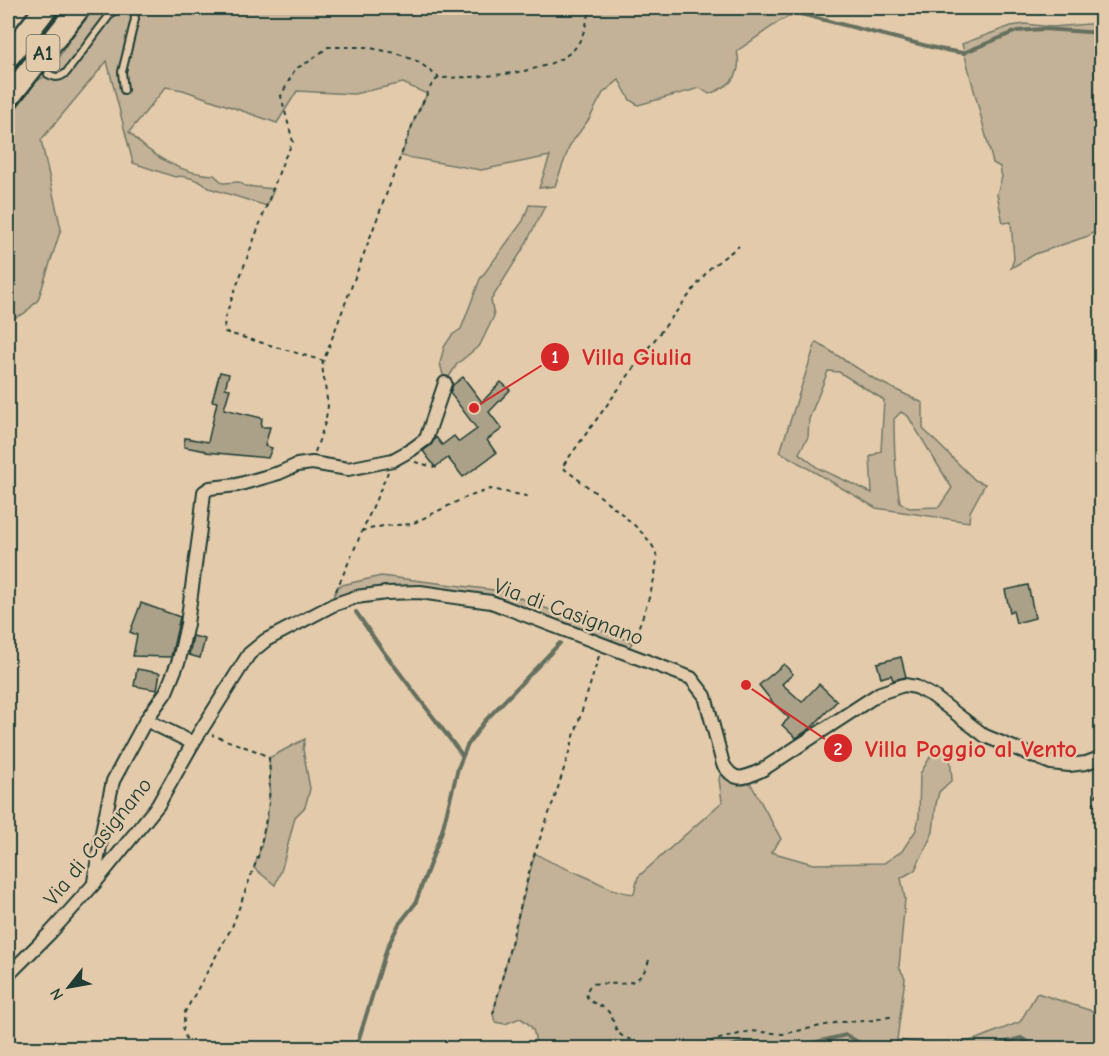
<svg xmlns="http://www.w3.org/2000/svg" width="1109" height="1056" font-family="'Comic Neue',sans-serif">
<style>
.green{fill:#c3b298;stroke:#717866;stroke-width:1.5;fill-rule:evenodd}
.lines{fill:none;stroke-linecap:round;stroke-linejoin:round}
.stream{stroke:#656f5e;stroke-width:4}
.building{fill:#aaa188;stroke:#1f3d34;stroke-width:1.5}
.service-casing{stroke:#1f3d34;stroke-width:10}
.minor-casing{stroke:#1f3d34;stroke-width:16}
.motorway-casing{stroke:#1f3d34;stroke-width:26}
.path{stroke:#1f3d34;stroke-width:2;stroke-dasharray:4.5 4.5;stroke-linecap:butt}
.service{stroke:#e3caab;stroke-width:6}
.minor{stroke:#e3caab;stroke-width:12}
.motorway{stroke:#e3caab;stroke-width:21}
.labels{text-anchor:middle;stroke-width:5;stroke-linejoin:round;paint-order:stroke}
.shield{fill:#e3caab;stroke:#5a6758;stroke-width:1.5}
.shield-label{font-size:21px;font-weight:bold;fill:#1f3d34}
.street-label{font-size:22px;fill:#1f3d34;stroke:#e3caab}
.leader{fill:none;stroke:#d62828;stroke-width:2}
.callout-dot{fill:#d62828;stroke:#e3caab;stroke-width:2}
.mark-label{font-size:18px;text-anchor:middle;font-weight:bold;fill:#fff}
.callout-label{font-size:24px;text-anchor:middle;font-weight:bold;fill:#d62828;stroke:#e3caab;stroke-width:5;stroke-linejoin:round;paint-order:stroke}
</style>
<rect width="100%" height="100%" fill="#e3caab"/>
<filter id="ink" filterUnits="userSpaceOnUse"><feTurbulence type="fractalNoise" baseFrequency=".0167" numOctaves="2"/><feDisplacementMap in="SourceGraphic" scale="12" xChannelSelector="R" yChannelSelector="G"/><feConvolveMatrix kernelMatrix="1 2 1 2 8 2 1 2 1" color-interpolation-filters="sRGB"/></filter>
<g filter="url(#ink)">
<g class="green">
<path d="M94,8H795L798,12L780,21L737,51C743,75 731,86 709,94L700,88L638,105L630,100L619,80L603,93L589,119L570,145L555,186L539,188L550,156L481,170L401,156L415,118L427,94L403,83L354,94L297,91L277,123L183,90L166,87L129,132C151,156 181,174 214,175L223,183L239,182L245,186L274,189L267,206L209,188C201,181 185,174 175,177L133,163L107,61L41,140L61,229L38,300L25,313L8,321V119L36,82L48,74L79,25Z"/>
<path d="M1101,23V228L1088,236L1035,254L1011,268L1014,259L1011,222L1003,223L997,194L1002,177L1000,167L993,163L962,44L1011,26L1025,24L1052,27Z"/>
<path d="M529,205L545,206L523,249L491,300L494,316L480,345L457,364L445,383L440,363L444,347L452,335L461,329L480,279L523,221Z"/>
<path d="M816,342L876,380L923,403V429L975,480L985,484L970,512L969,522L876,508L780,452ZM828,371L839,372L884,400L881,451L870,457L872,493L818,468L799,453L808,437L809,419ZM901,412L908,416L952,488L939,507L909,508L900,502C895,475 894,446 894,419Z"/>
<path d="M381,576L502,591L632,642L627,654L491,602L420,592L329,607L338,586Z"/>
<path d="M305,739L303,749L310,789L305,807L295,817L282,868L275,885L254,868C267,834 272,794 269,758Z"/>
<path d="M936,747L950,756L952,780L939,792L936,804L933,832L915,870L901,878L905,899L899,967L905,978L897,1040L944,1045L974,1040L1020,1022L1037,993L1101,1014V1048H535C536,1033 534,1026 520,1018L505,1024L495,1022L493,1014L535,853C550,863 565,868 582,875C603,884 610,891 634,894L638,877L722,802L719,779L723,764L747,777L781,839L771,852L813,864L884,863L902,851L916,830L919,817L920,774Z"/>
</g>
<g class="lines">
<g class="stream">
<path d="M777,8L939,49L963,53L1017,31L1043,29L1102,33"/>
<path d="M356,612L383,651L462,755"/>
<path d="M356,1048L387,948L399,924L415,904L442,831L458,768L467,746L484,722L560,643"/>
<path d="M726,1048L744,1042L781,1048"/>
<path d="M792,1048L846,1035L868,1048"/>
<path d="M987,1048L1021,1038L1038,1048"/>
</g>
</g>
<g class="building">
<path d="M220,372L229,374L225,388L230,389L224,409L262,418L261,427H270L265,446L272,448L268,458L206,452V451L184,447L185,438L208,442L217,402L212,401Z"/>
<path d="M463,377L482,402L501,382L510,390L489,412L502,429L487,440L496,453L463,477L448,458L435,467L423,451L431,445L436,437L442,445L454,436L459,442L477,429L450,393L453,385Z"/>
<path d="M1028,585L1035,618L1016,623L1013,611L1010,612L1005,590Z"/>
<path d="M141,603L180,617L171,657L133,656L137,635L130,632Z"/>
<path d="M193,636L205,639L200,658L189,655Z"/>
<path d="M901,657L906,677L893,680L891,675L881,678L877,663Z"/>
<path d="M784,664L793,674L782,684L802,702L819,684L837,701L812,727L796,738L782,725L789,718L774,704L759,685Z"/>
<path d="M137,669L160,673L157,690L134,686Z"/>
</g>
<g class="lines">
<defs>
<g id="service">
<path d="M48,74C56,78 59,78 66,73L112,12L118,8"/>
<path d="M124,90L122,72L135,19L134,13L128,8"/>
</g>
<g id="minor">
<path d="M146,720L193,743"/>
<path d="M94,882L103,827L113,781L146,720L166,692L179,660L187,624L200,529L204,492L210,488L237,485L279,473L297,465L312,463L348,469L393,460L411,450L426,439L445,383"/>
<path d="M8,975L51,932L94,884L158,805L193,743L249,654L266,640L333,605L356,597L386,593L420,592L491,602L691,678L705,696L723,764C735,784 744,778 762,770L880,693L904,685L916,687L933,696L985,736L1051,763L1069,765L1086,763L1102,757"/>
</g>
<g id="motorway">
<path d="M8,57L46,8"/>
<path d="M8,98L79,8"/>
</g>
</defs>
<use href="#service" class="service-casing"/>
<use href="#minor" class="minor-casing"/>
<use href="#motorway" class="motorway-casing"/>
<g class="path">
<path d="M324,361L225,332L224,328L225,317L284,159L293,142L281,96L295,69L310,61L328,47H365L396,53L419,62L439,78"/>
<path d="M315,452L325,423L328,406L322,365L415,118L433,82L439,78C474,77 547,76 573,50C583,41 587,20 591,8"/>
<path d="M415,462L438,468"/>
<path d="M361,531L383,526L412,524L462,499L491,489L531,497"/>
<path d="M336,591L388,472"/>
<path d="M632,643C640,625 660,574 656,554C652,532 582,483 562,467L649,347L710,268L739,246"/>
<path d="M1102,785C1093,799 1090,807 1102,821"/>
<path d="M649,960C639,993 616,981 591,984C576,1005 603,1001 610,1014C614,1020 614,1030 621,1035C627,1040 641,1042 649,1045"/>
<path d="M493,1014L532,861L557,791L599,656"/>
<path d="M190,1048L183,1031L185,1012L232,927L259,854L269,804L270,776L269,758L259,752L212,735"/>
<path d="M638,1048L652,1046H692L751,1031L783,1034L840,1022L867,1021L895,1016"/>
</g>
<use href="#service" class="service"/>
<use href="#minor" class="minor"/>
<use href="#motorway" class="motorway"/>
</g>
</g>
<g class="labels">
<rect class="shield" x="26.5" y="35" width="33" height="36" rx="4.5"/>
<g class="shield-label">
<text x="43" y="60">A1</text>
</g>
<g class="street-label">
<text transform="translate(569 611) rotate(20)" y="8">Via di Casignano</text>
<text transform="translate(97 841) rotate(-51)" y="8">Via di Casignano</text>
</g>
</g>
<path class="leader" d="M474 408L555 357M746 685L838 748"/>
<g class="callout-dot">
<circle cx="474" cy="408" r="6"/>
<circle cx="746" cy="685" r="6"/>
<circle cx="555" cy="357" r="15"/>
<circle cx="838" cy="748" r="15"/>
</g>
<g class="mark-label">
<text x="555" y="363">1</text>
<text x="838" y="755">2</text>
</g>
<g class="callout-label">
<text x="637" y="365">Villa Giulia</text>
<text x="971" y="757">Villa Poggio al Vento</text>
</g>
<rect width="1109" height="1056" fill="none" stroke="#e3caab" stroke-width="30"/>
<rect x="15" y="15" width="1079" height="1026" fill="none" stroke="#1f3d34" stroke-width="2" filter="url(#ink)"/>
<g transform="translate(69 987) rotate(239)" stroke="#e3caab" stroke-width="4.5" paint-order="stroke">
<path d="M0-4.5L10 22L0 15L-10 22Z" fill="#1f3d34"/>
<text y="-9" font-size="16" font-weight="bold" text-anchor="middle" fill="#1f3d34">N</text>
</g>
</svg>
